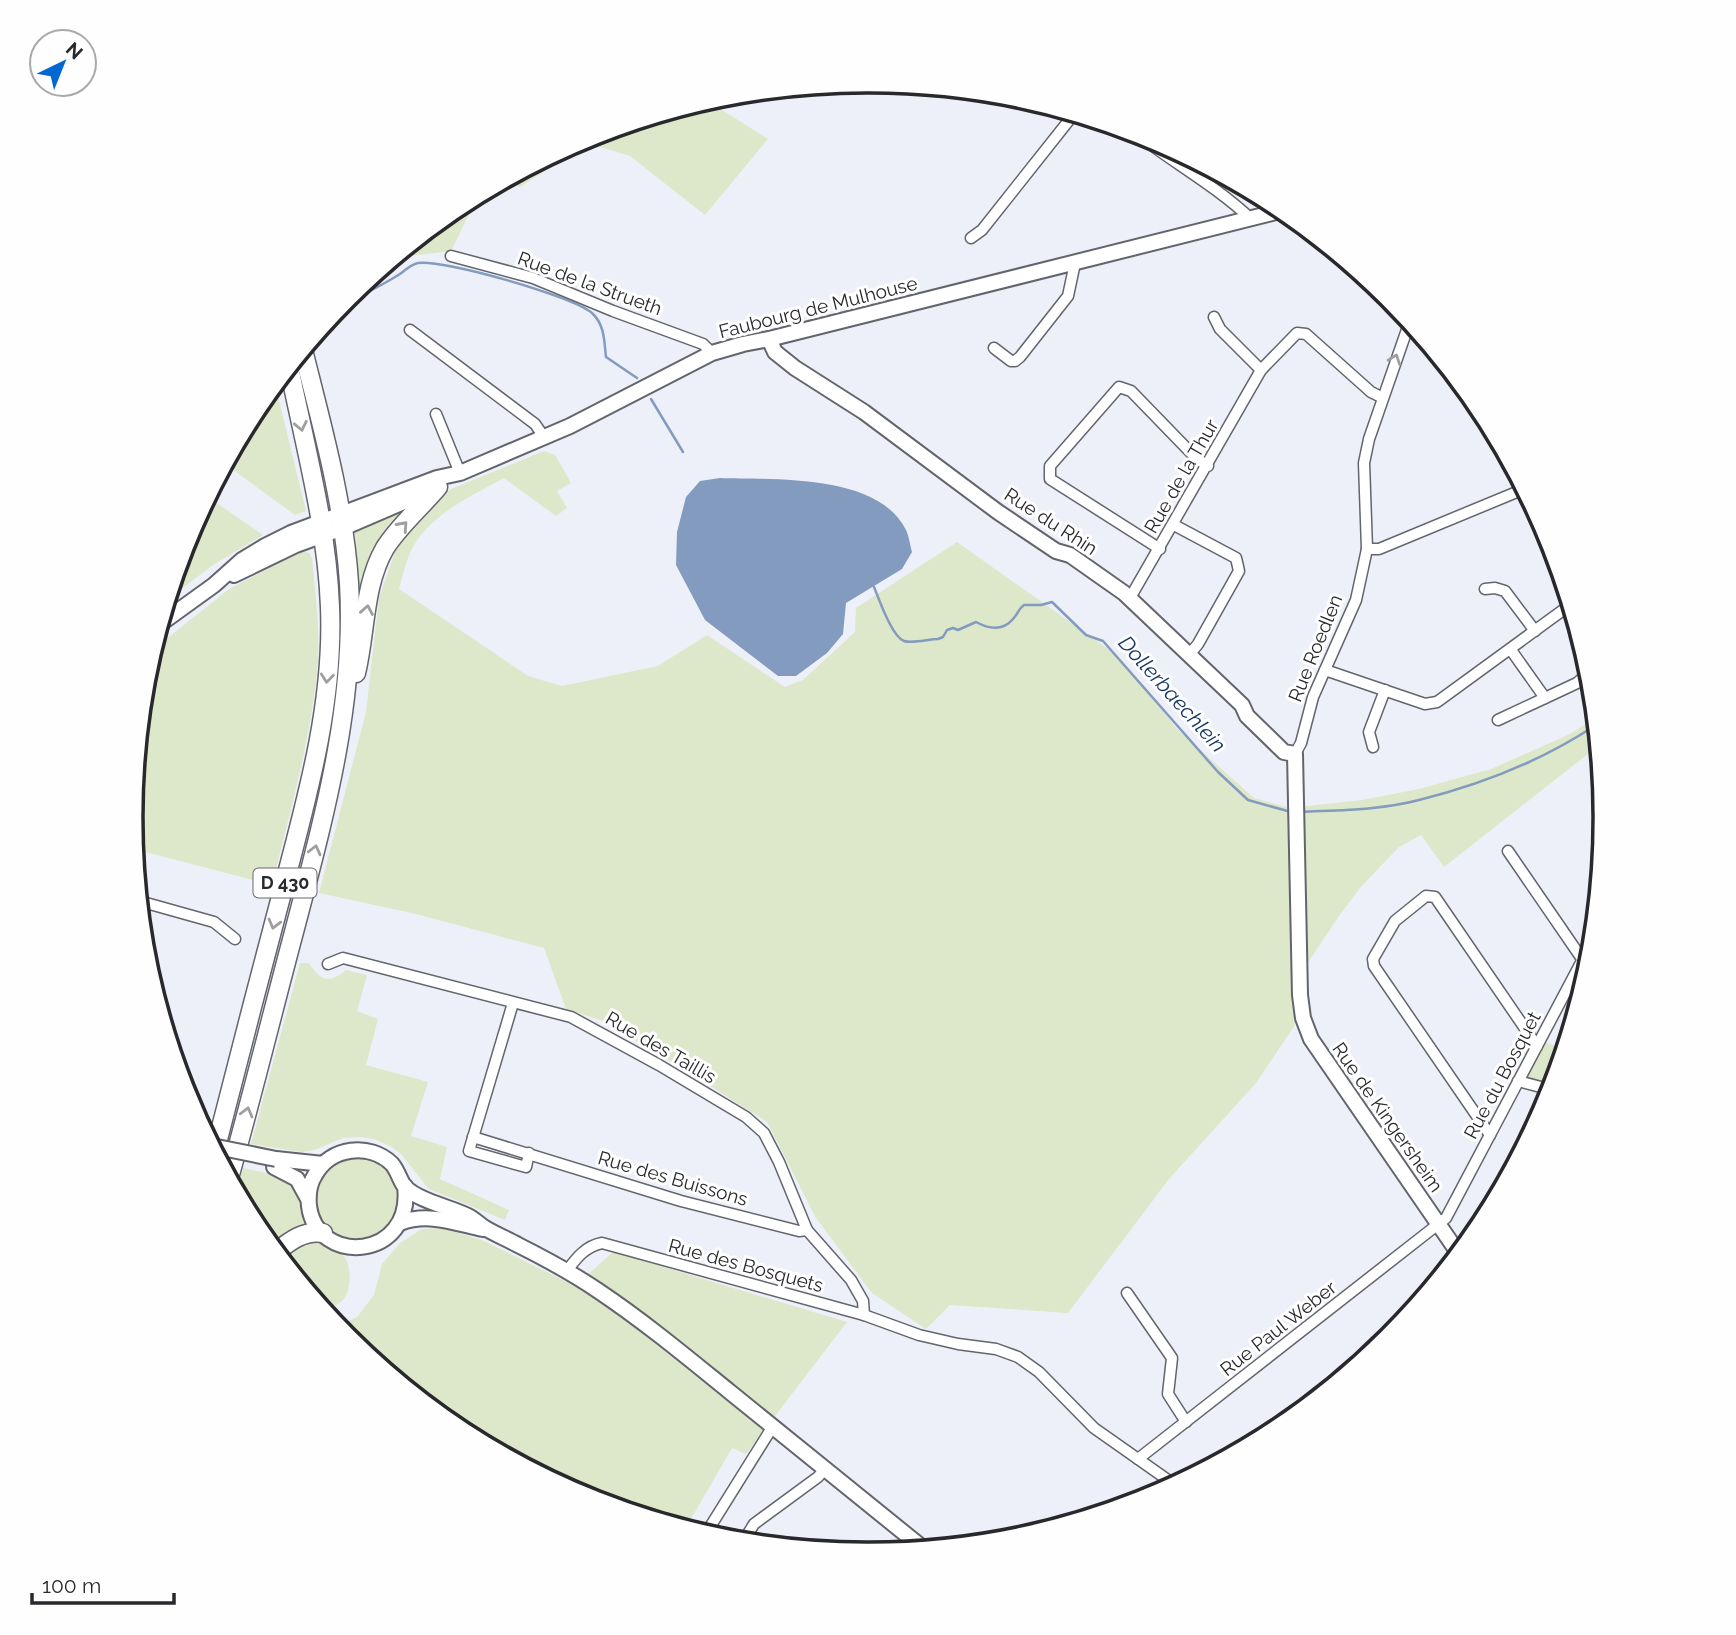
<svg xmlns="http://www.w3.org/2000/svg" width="1736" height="1635" font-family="Raleway,sans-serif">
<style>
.green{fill:#dde7c9}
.water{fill:#839bbe}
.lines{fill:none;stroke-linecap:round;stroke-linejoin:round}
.stream{stroke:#839bbe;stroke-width:2.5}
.street-casing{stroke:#63656d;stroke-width:13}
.secondary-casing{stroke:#63656d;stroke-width:18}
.highway-casing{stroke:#63656d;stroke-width:21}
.street{stroke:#fff;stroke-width:10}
.secondary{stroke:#fff;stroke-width:14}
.highway{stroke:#fff;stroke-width:18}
.secondary-bridge-casing{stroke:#63656d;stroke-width:18;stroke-linecap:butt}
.secondary-bridge{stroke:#fff;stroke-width:14}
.oneway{stroke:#9f9fa0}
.labels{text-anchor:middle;stroke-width:6;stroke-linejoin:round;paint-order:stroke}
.shield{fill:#fefefe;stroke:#69696c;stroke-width:2}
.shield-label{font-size:18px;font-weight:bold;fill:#29292d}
.street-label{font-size:19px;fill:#29292d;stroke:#fefefe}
.water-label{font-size:21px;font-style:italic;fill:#163764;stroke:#fefefe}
.rim{fill:none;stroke:#29292d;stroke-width:3.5}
</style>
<rect width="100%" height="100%" fill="#eef0f9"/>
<g class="green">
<path d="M732,94L722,110L768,139L705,215L630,156L587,143L520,187L506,179L586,136L655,116L668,120L707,100Z"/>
<path d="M479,194L451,251L393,258L459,204Z"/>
<path d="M275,384L306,511L295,515L225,464L255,408Z"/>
<path d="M544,451L555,455L571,483L557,491L567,508L556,516L504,478C473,495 431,514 413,547C406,559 403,576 399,589L528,676L562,686L658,666L707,635L785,687L803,680L855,632L856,608L957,542L1118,656L1177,729L1254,798L1290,808L1362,800L1419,789L1491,769L1570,734L1595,718L1598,746L1444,867L1421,835L1399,847L1360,888L1339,916L1293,985L1295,1025L1256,1083L1169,1179L1068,1313L950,1305L926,1329L872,1293L816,1218L767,1122L674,1063L600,1020L566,1009L544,948L416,914L319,893L366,712L379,598L397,546L404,535L437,499L451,489Z"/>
<path d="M208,497L263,535L213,565L168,599L187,535Z"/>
<path d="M409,507L360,606L355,530Z"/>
<path d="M303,551L309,553L312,558C315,592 320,626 318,660C312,736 290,811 272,885L134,849L131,817L145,673L151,656L159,645L229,589Z"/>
<path d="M300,963H309C320,981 330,984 346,970L367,975L357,1011L378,1019L366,1065L428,1082L411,1136L447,1147L440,1179L509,1210L505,1220L429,1189L401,1154L392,1147L374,1139L361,1137L343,1138L314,1150L302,1152L251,1144Z"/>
<path d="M1545,1042L1564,1049L1553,1086L1524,1079Z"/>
<circle cx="357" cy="1199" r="42"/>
<path d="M243,1168C264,1173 291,1175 301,1198C304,1206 304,1217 306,1226L272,1248L255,1227L236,1191Z"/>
<path d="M443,1228L484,1241L575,1286L613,1252L847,1322L746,1454L732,1448L685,1529L586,1498L458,1430L347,1338L340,1330L341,1325L357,1317L374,1295L382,1264L400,1243L422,1229Z"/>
<path d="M310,1241C322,1243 338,1248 345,1258C352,1268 351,1291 343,1300C337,1306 330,1307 323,1310L283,1260L297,1247Z"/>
</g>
<g class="water">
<path d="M707,100L668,121L655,116Z"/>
<path d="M720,478C773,480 878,473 906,530C909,536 910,545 912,552L902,569L846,603L843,634L827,653L796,676H778L705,620L676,565L677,532L686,497L700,481Z"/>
</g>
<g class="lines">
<g class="stream">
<path d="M347,297C367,294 382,285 400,274C405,270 412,264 418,263C443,259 572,296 592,313C605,325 604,341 606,357L637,378"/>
<path d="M651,399L683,452"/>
<path d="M874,587C879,599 892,637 904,641C913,644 929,639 938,639L943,637L947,630L953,628L958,630L976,622C989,629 1003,631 1013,619C1018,614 1018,609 1024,605H1041L1052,602L1086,635L1103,641L1218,772L1248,800L1291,812"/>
<path d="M1301,812C1340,810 1381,810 1419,800C1480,785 1543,760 1596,725"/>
</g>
<defs>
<g id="street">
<path d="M1134,132C1172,162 1215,185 1251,219"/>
<path d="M971,238L982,230L1074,114"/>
<path d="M451,256L533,278L613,311L703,344L712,353"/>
<path d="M1214,317L1220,329L1261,370"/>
<path d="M410,330L535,424L544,437"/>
<path d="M994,348L1011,361H1015L1020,357L1068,296L1075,263"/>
<path d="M436,414L460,473"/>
<path d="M1174,525L1236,558L1239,571L1198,644L1189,655"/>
<path d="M1160,549L1050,479V466L1119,387L1131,391L1196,458L1208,466"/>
<path d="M1367,549H1379L1524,489"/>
<path d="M1485,589L1495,588L1505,591L1535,631"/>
<path d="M1130,598L1261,370L1297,333L1306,334L1371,392L1381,397"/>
<path d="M1511,650L1545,698L1577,683L1588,673"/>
<path d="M1325,670L1425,704L1437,702L1570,605"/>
<path d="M1498,720L1545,698"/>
<path d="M1373,747L1369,732L1385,690"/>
<path d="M1295,754L1301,743L1313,697L1356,600L1367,549L1364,463L1369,439L1410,321"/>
<path d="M1603,806L1604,805"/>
<path d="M1508,851L1589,969"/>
<path d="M139,901L214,922L235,939"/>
<path d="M328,964L343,958L571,1017L659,1065L746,1117L764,1133L779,1162L807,1230L851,1280L863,1301L864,1315"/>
<path d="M513,1003L469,1151L526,1167L529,1153"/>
<path d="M1518,1081L1552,1090"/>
<path d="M1490,1135L1374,966L1373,959L1395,921L1426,896L1435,897L1537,1046"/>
<path d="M473,1137L681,1201L799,1231L807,1230"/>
<path d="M567,1271C576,1258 586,1246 602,1243L864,1315L919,1335L958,1344L996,1349L1018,1357L1039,1372L1094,1428L1175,1485"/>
<path d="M1127,1293L1172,1358L1168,1394L1186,1422"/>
<path d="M1138,1459L1446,1218L1593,940"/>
<path d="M705,1535L773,1426"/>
<path d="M743,1542L754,1524L818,1477L825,1469"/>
</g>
<g id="secondary">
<path d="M769,339L775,352L795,368L864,412L998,512L1056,551L1070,555L1124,593L1242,705L1247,716L1284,752L1295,754L1300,995L1303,1018L1311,1039L1459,1254"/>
<path d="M234,575L296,545L343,528L434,489"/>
<path d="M160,624L214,585L242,560L265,546L291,533L437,478L460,473L570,426L712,353L743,344L769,339L1284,210"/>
<path d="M276,1159L323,1164"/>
<path d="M274,1167L297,1179L308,1199"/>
<path d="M405,1186C414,1260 317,1267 309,1206C308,1195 309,1184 315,1175C330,1147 370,1142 392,1164C398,1171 400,1181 405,1187C419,1201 450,1207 468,1216C474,1219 479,1224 485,1228C495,1234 507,1239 518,1245C546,1259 574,1274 600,1292C646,1323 688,1358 730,1392C795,1444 859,1497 924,1549"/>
<path d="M400,1223C428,1212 455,1223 483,1229"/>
</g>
<g id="highway">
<path d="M356,673C366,632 363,586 385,548C399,526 421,507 438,487"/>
<path d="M215,1151C237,1064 260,976 283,889C307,798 334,703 330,607C327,526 305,446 289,367"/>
<path d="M229,1178C252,1097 272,1014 294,932C324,817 356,703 349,583C344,504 322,426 303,350"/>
<path d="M276,1252C290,1241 304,1230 323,1233"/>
</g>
</defs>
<use href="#street" class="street-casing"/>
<use href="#secondary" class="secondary-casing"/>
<use href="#highway" class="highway-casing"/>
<use href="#street" class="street"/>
<use href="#secondary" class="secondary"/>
<use href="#highway" class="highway"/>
<defs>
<path id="secondary-bridge" d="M212,1146L276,1159"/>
</defs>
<use href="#secondary-bridge" class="secondary-bridge-casing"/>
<use href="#secondary-bridge" class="secondary-bridge"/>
</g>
<defs><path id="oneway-chevron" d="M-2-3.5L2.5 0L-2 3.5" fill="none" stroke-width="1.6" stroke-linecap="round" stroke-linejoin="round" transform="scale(1.75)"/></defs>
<g class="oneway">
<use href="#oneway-chevron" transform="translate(1395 359) rotate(-70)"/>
<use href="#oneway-chevron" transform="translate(301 426) rotate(78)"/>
<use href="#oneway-chevron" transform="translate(403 526) rotate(-48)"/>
<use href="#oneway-chevron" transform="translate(367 610) rotate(-80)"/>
<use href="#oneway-chevron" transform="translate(327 678) rotate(96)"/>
<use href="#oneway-chevron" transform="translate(315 850) rotate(-76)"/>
<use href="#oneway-chevron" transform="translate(274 924) rotate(105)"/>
<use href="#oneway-chevron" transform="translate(247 1112) rotate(-75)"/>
</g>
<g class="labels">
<rect class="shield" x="253.5" y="868.5" width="63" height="29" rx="5"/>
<g class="shield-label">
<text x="285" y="889">D 430</text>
</g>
<g class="street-label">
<text transform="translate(590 283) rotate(20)" y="7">Rue de la Strueth</text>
<text transform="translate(818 307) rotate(-14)" y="7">Faubourg de Mulhouse</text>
<text transform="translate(1181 476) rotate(-60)" y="7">Rue de la Thur</text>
<text transform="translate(1051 521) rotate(33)" y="7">Rue du Rhin</text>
<text transform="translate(1315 648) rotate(-68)" y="7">Rue Roedlen</text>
<text transform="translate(661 1047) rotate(30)" y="7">Rue des Taillis</text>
<text transform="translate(1502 1075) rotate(-62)" y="7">Rue du Bosquet</text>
<text transform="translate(1388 1117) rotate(55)" y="7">Rue de Kingersheim</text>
<text transform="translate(673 1178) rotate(16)" y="7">Rue des Buissons</text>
<text transform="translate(746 1265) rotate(15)" y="7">Rue des Bosquets</text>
<text transform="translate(1278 1328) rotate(-38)" y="7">Rue Paul Weber</text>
</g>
<g class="water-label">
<text transform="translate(1172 694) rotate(48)" y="7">Dollerbaechlein</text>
</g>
</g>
<path d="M0 0H1736V1635H0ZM867 93H869A724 724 0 0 1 1593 817V818A724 724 0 0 1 869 1542H867A724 724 0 0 1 143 818V817A724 724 0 0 1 867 93Z" fill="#fefefe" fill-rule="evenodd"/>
<path class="rim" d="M867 93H869A724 724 0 0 1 1593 817V818A724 724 0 0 1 869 1542H867A724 724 0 0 1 143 818V817A724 724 0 0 1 867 93Z"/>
<g transform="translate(63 63) rotate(43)"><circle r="33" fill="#fefefe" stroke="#a9a9aa" stroke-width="2"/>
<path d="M0-5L12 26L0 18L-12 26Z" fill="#0168d1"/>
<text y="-10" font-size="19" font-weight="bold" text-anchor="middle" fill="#29292d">N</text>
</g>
<path d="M32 1593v10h142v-10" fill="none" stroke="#29292d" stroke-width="3.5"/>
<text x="42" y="1593" font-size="21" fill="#29292d" stroke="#fefefe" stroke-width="5" paint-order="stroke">100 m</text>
</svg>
